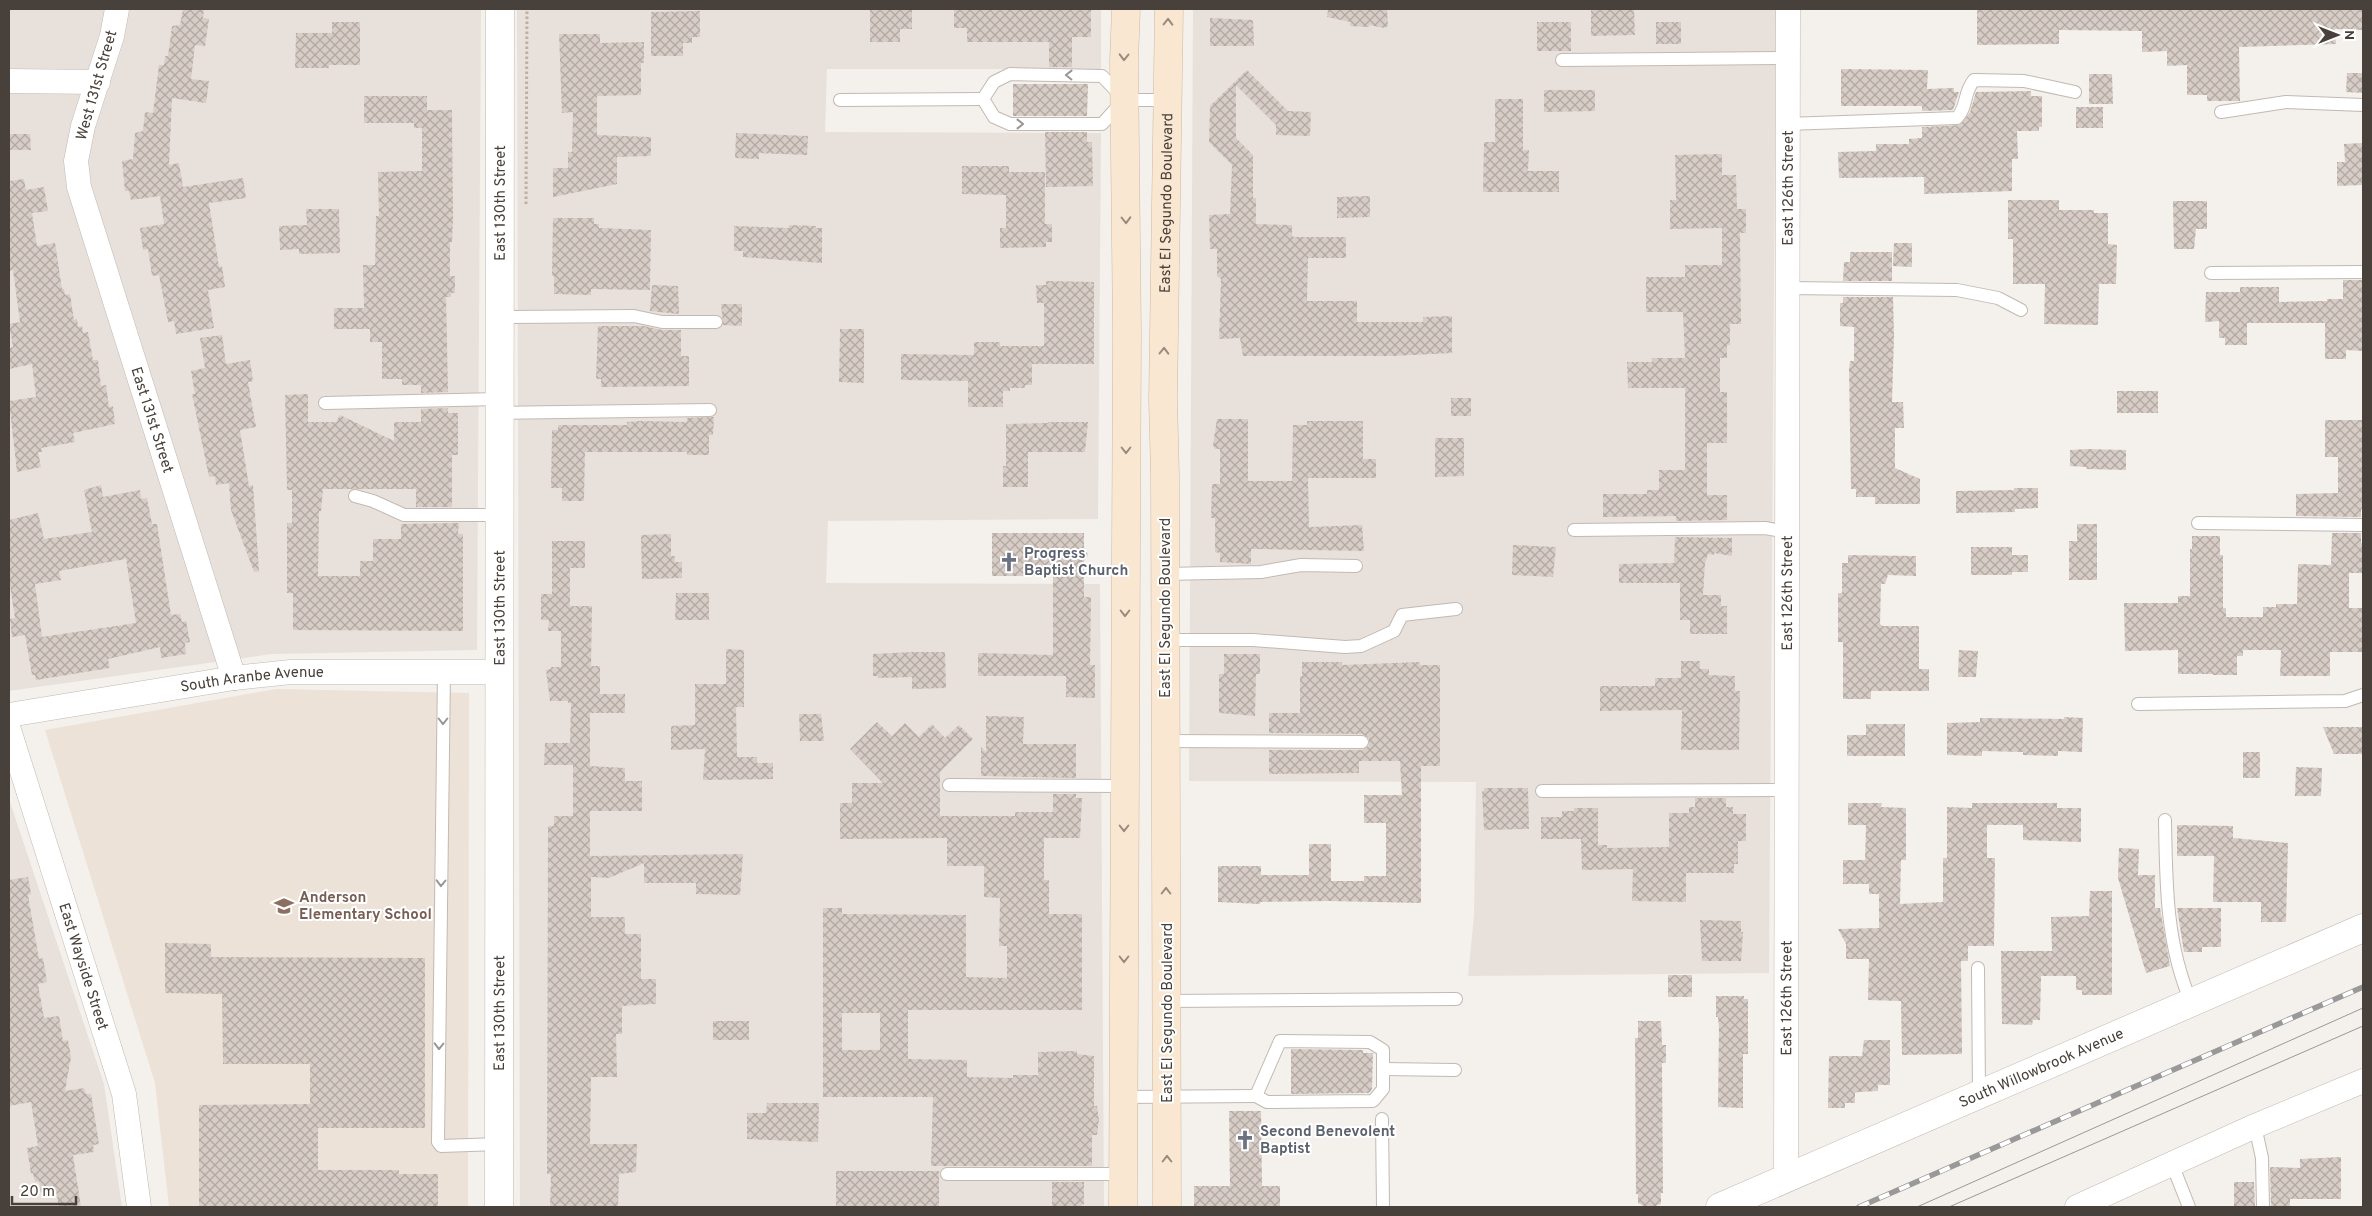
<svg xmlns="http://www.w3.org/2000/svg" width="2372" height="1216" font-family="Overpass,sans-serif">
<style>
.residential{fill:#e8e1db}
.education{fill:#ece2d8}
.building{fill:url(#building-cross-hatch);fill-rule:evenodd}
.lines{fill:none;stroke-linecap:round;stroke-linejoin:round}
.service-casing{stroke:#c2b9b2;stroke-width:14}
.minor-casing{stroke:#c2b9b2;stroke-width:25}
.tertiary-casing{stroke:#c2b9b2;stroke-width:29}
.secondary-casing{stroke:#ceb9a1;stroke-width:29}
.path{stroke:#bfafa2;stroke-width:3;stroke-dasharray:2.5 2.5;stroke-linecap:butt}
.service{stroke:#fff;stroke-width:12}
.minor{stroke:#fff;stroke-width:24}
.tertiary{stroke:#fff;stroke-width:28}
.secondary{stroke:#f9e7d1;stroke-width:28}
.tram{stroke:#999;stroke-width:1}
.rail-casing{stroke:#999;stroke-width:5.5}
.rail{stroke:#fff;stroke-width:4;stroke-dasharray:11;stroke-linecap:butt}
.oneway{stroke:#988b7e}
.oneway2{stroke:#9a9693}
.labels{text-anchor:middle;stroke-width:4;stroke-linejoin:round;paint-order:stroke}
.street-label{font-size:15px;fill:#48403a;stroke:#fff}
.worship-label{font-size:15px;font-weight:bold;fill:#5b616d;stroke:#fff;text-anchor:start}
.education-label{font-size:15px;font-weight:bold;fill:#785e54;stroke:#fff;text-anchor:start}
</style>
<defs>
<pattern id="building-cross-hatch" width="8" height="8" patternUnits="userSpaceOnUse" patternTransform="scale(1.25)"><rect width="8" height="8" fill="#d8cdc6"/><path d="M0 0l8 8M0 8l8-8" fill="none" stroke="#b1a8a2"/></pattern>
</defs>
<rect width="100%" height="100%" fill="#f4f0ec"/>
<g class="residential">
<path d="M9,9H481L477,650L272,654L9,691Z"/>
<path d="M517,9H1101V69H827L825,132L1101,133L1098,519L828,521L826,583L1100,584L1104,1207H520Z"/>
<path d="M1193,9H1776L1769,973L1468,976L1474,915L1476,782L1189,781Z"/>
<path d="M9,799L104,1084L122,1207H9Z"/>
</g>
<path class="education" d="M276,689L469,693L468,1207H169L155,1083L45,730Z"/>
<g class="building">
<path d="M183,9H204L203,18L209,19L205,46L195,45L191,79L209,81L206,103L172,98L169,165L179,163L183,187L243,178L246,198L209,203L219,267L222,266L225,287L208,290L214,328L176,334L174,321L168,322L159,275L152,276L148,249L143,250L140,228L164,224L160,196L131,200L129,191H125L122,161L133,159L135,133L143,131L145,112L153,113L159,65H164L165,56H168L172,26L180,25Z"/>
<path d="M870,9H912V29H900V42H870Z"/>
<path d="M954,9H1091V37H1072V67H1049V42H967V28H954Z"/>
<path d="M1328,9H1387L1388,26L1384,28L1369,25V27L1350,26V22L1327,17Z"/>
<path d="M1591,9H1634L1635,35L1591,36Z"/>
<path d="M1977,9H2363V30L2335,29L2336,44L2239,47L2240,101H2207V95H2187V65L2167,66V51L2142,52V31L2059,30V44L1977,45Z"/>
<path d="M700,11V37H692V43H683V56H651V12Z"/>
<path d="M1210,18L1253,20L1254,46H1210Z"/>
<path d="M332,22H360V65H329V68H295L296,33H332Z"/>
<rect x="1537" y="22" width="34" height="29"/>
<rect x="1656" y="22" width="25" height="22"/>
<path d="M559,34H600V43L644,42V63H641V95L597,96V135L651,137V156L617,157V184L553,197V168H568V152H572L573,112L562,113Z"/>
<path d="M1841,69L1928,70L1927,89L1954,88V92H1959L1953,110L1922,111V106H1841Z"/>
<path d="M1247,70L1288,111L1311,112L1310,136L1276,135V125L1236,85V138L1253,155V198H1256V224L1292,225V236L1294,237H1346V258H1308L1307,301H1357V322H1423V317L1452,316V353L1393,356H1243L1240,338L1219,339L1221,279L1217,276V249H1210L1209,215L1230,214L1232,165L1209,142L1210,106Z"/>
<path d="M2347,73H2363V93L2346,92Z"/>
<path d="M2089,74H2112L2113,104H2089Z"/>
<path d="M1013,84H1088L1087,116H1013Z"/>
<path d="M1544,90H1595V111L1544,112Z"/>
<path d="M2031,91V96H2042V127H2039V131H2017L2018,159H2012V191L1924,194V177L1839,178L1838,152L1876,151V144H1909V139L1922,138V127L1960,125L1970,112L1976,92Z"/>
<path d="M364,96H427V110H452L453,219L452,242H450V276H455V293H451V297H446L448,392L421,393V385H402V379H382V342H370V329H334V308H364L363,265H375L376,216H379L378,172L422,171V128H414V123H364Z"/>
<path d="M1495,99H1523V150H1529L1528,171H1559V192H1483L1484,142H1495Z"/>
<rect x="2076" y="107" width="27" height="21"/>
<path d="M1045,132H1087V142H1092L1093,186L1046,187Z"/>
<path d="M736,133L808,136L807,155L759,153V159L735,158Z"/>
<path d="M9,134H30L31,150H9Z"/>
<path d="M2363,143V185L2337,186V162H2345L2344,144Z"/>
<path d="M1722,154V175H1736L1737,209H1746V233H1740L1741,324H1730V345H1727V358H1720V392H1727V443H1707V495H1727V520L1676,521V516L1603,517V494H1647V490H1659V470H1685V388H1628L1627,362H1652V358H1685L1683,312H1646V277H1685V265H1722V228L1670,229V200H1676L1675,155Z"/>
<path d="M962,166H1009V172H1045V224H1052V242H1046V247L1000,248V228H1006V195L962,194Z"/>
<path d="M24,179L26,190L44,187L48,211L32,213L37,246L55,243L62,289H64L65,295L70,294L74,320L77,319L78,327L82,326L83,333L88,332L93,360H98L101,386L106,385L109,407L113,406L115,424L73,433L75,442L41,448L42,452H38L41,467L17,472L9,401L36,397L32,364L9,369V348L13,347L9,324L20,322L13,270L9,271V181Z"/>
<path d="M1370,196V217L1337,218V197Z"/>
<path d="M2008,200H2059V210H2094V213H2108V244L2117,245L2116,284H2099L2098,325L2044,324L2045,284H2013V239H2008Z"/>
<path d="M2173,201H2207V229H2196L2194,249H2174Z"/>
<path d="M306,209H339L340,253L299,254V249L280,250L279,226L307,225Z"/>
<path d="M553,218H594V224H599V228L651,230L650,290L591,289V295L554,294V276H552Z"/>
<path d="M789,225L816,226V228H822V263L743,257V251H734V226L789,228Z"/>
<path d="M1894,243H1912V267L1893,266Z"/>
<path d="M1850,252H1892V281H1843L1844,262H1850Z"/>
<path d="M2343,280H2363V351L2346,350V359H2325V323H2247V345H2225V338H2219V321L2205,322L2206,292H2240V287H2279V302L2327,301V299H2343Z"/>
<path d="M1046,281L1094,282V364H1032V385H1025V388H1010V391H1003V407H968V381L901,380V354L974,355V342H1000V346H1044V303H1037L1036,285H1046Z"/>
<path d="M652,285L678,286L679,314L650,311Z"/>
<path d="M1843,297H1893L1894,336L1892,402H1903L1904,428H1895V468L1920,479V504H1875V497H1856V489H1851L1849,369L1850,361H1854V327L1840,326V303H1843Z"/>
<path d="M721,304H742V326L723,325Z"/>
<path d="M598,326H644L662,330H681V356H689V386L601,387V379H596Z"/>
<path d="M840,329H864V383L839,382Z"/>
<path d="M222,335L226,364L250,360L253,381L248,382L256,427L240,430L249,486L253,485L259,571L254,572L231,510L229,483L216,485L215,476L209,477L192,394H195L191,371L205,368L200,338Z"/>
<rect x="2117" y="391" width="41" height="22"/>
<path d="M308,394V422H336L340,415L394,441V422H421V409L448,408V413H458V455H452V507H416V489H323L321,511H319L318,576H360V561H373V539H401V524L459,523L458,534H463V631L293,630V593H287V523H292V490H287L285,395Z"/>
<rect x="1451" y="398" width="20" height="18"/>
<path d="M714,417L713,435H709V455H687V452H585L584,501H562V488H551L552,430H558V425H627V422L640,421L687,422V418Z"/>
<path d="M1217,419H1248V481H1292L1293,425H1307V421H1363V459H1376V478H1308L1309,527L1362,525L1364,551L1251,549V564L1220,562V553L1215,552V518H1211L1212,484H1220V449H1215L1213,445Z"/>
<path d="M2325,420H2363V509H2361V517L2296,516V494L2338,493V457H2325Z"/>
<path d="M1048,422H1088L1085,452H1028V487H1003V466H1006V424L1048,423Z"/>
<path d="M1435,438H1464V476L1435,477Z"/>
<path d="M2087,449L2126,450V470L2086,469L2087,467L2070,466V450Z"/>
<path d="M101,485L103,497L140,490L141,499L147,498L152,524H157L171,615L180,614L182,622L186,621L190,642L185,643L186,654L161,658L160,647L108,659L110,668L36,680L35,675H32L25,635L12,637L10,619L15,618L9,579V520L38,513L44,539L92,532L84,490ZM126,559L136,623L42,637L35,584L61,580L59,571Z"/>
<path d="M2014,488H2038V508L2015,509V512L1956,513V491L2014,490Z"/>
<path d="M2077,524H2097V580H2069V541H2077Z"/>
<path d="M992,533H1084V547L1088,555L1084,561V597H1091L1090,665H1095V698L1066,697V676H978V653L1053,655V576H992Z"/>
<path d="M2332,533H2361V543H2363V573H2349V608H2363V652H2330V676H2280L2281,650H2243V656H2237V675H2213V674H2178V650L2125,651L2124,603H2178V596H2190V549H2192V536H2220V555H2223V608H2226V617H2263V607H2276V604H2297L2298,564L2331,565Z"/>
<path d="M671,534V556H675V562H682V578L642,579L641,535Z"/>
<path d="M1675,537L1732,538V556L1714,553V555L1708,554L1705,564L1703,595H1721V606H1727V634H1690V620H1680V583H1619V564L1674,563Z"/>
<path d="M552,541H585V568H570V606H592L591,666H600V694H625V713H590V766L625,768V781H642V811H590V856L743,854L740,895L696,894V883H644V863L609,878L591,877V917H625V934H641V979H656V1004L622,1006V1034H616L617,1077H591L590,1144H637L636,1172L619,1174L618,1207H550L551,1174H547L548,826H554V816H573V765H544L545,743H570L571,703H568V701H550L546,670L551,669V667H561V631H548L549,620H541V594H552Z"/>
<path d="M1513,545L1556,547L1553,577L1512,575Z"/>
<path d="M1971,547H2012V555H2028V572H2012V575H1971Z"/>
<path d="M1848,555L1916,556V576L1888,575L1885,584H1881L1880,624L1883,626H1919V669H1929V691H1871V699H1843V642H1838V593H1842V563H1848Z"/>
<path d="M676,593H709V620H675Z"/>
<path d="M726,649L744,650V707H736L737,757H757V763H773V779L703,780L705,749L671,750V726L695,725V684H726Z"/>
<path d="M1959,650L1978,651L1976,677H1958Z"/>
<path d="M913,652H945L946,688L912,689V677L878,678V676H873V654Z"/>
<path d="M1224,654H1260V674H1256L1255,716L1219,713V674H1224Z"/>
<path d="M1681,661H1700V669H1709V675L1735,676V691H1740L1739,750H1681L1682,710L1600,711V686H1655V678H1681Z"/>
<path d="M1302,662H1342V665L1420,662V665H1440V766H1421V903L1329,901L1260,902V904L1218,902V866H1261V875H1309V844H1331V881H1364V876H1386V823H1364V795H1402L1400,761H1359V773L1269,774V750H1362L1369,746V738L1362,734L1269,733V713H1300V676H1302Z"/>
<path d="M799,714H821L824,741H800Z"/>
<path d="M986,716L1024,717L1023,744H1076V778L981,776V747L986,752Z"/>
<path d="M2064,717L2083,718L2082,752L2058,751V756L2023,755V752L1982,751V756L1947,755V723L1980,722V718L2064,719Z"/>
<path d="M877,722L892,736L905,723L919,737L932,724L945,738L959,725L973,739L940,772V816H1015V812H1053V794H1076V798H1082L1080,838H1044V880H1049V914H1082V1010H908V1059L967,1060V1077L1013,1078V1075H1038V1052L1077,1051V1054L1094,1056V1106H1097L1099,1120L1097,1135H1092V1166H931L933,1097H823V908H842V914L966,915V977L1007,978V946H999L1000,898L984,897V866H947V838L840,839V803H852V783H883L850,749ZM842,1013H880V1050H842Z"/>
<path d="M1866,724H1905V756H1847V735H1866Z"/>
<path d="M2323,727H2363V754H2334Z"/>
<rect x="2243" y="752" width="17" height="26"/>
<path d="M2296,767L2322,768L2321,796H2295Z"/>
<path d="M1484,788H1528L1529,829L1484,830L1482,791H1484Z"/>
<path d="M1695,798H1726V807H1733V814H1746V841H1738V864H1734V873H1686V902L1632,901L1633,869L1582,870L1581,839H1541V817H1562V811H1574V808H1598V845H1607V848L1669,847V813H1689V807H1695Z"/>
<path d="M1848,803H1882L1881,807L1906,808V860H1901L1900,904L1943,902V858H1947V807L1972,808V803H2057V808H2081V842L2023,840V825H1987V858H1995L1994,946H1968V961H1961L1962,1054L1902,1055L1901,1001L1868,1000L1869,959H1846V944L1838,929L1879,928V894H1869V884H1843V860H1865L1866,825H1848Z"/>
<path d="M2177,825L2233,826V838L2288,843L2286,922H2261V902H2213L2214,856H2177Z"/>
<path d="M2119,848L2139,849L2138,875H2155V908H2160L2170,966L2146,973L2118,878Z"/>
<path d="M28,877L31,894L28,895L39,959L43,958L47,982L38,984L44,1018L59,1016L63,1041L68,1040L71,1057L65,1091L84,1088L86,1094H91L99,1144L93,1145L94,1152L73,1155L81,1207H59L56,1190L41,1193L39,1181L35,1182L33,1173L31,1174L27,1148L38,1146L31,1102L9,1106V880Z"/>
<path d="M2090,891H2112V995H2082V990H2076V976H2041L2040,1020H2033L2032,1025L2002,1024L2001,951H2052L2051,917L2089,916Z"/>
<path d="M2177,908H2221V947H2202V952H2184Z"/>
<path d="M1700,920L1741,921V932H1743L1741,961H1702Z"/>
<path d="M165,943L211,944V957L425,958V1128H318V1170H399V1174H438V1207H199V1105L310,1104V1064H223L222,994L165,993Z"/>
<rect x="1668" y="975" width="24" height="22"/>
<path d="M1716,996H1744V999H1748V1054H1743V1108L1718,1107L1719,1028L1718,1017H1716Z"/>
<rect x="713" y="1021" width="36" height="19"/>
<path d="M1638,1021H1661L1662,1045H1666V1063H1662L1663,1193H1661V1204L1653,1207H1645L1638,1203V1194H1636L1635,1038H1638Z"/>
<path d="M1864,1040H1890V1085H1878V1091L1858,1092L1855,1093V1103H1845V1108H1828L1829,1056H1862Z"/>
<path d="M1291,1049L1363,1050V1053H1373L1372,1089L1369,1093L1291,1094Z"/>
<path d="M767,1103H819L818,1142L747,1139V1113H766Z"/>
<path d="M1229,1111H1261L1262,1186H1280V1207H1194V1186H1230Z"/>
<path d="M2341,1157V1199H2290V1207H2271L2270,1167L2300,1168V1159Z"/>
<rect x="836" y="1171" width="103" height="36"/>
<path d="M1052,1182H1084V1204L1080,1207H1052Z"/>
<path d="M2234,1182H2254L2255,1207H2234Z"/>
</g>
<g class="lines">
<defs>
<g id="service">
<path d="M1562,60L1787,58"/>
<path d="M983,99L994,82L1010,74L1102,76L1125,100H1167"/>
<path d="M983,99L994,117L1010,124H1102L1122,102"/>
<path d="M840,100L983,99"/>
<path d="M2221,112L2286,102L2363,105"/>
<path d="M1787,124L1957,118C1968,106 1963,93 1974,80L2024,81L2075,92"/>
<path d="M2211,273L2363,272"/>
<path d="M1787,288L1957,290L1998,298L2021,310"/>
<path d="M499,317L634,316L662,322H716"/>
<path d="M325,403L499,399"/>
<path d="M499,413L710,410"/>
<path d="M355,496L373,501L404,515H499"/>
<path d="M2198,523L2363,525"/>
<path d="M1574,530L1765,528L1787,532"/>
<path d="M1164,574L1261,572L1301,565L1356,566"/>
<path d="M1166,640H1253L1345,647L1361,646L1394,631L1402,615L1456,609"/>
<path d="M444,672L438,1142L441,1146L499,1144"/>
<path d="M2138,704L2345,701L2363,695"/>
<path d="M1166,741L1362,742"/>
<path d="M949,785L1124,786"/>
<path d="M1542,791L1787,790"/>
<path d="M2165,820C2166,883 2166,944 2191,1002"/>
<path d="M1978,968L1979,1094"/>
<path d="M1167,1001L1456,999"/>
<path d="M1280,1041L1370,1042L1383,1050V1089L1373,1101L1267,1102L1256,1096Z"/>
<path d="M1383,1069L1455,1070"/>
<path d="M1123,1097L1256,1096"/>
<path d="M1382,1119L1383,1207"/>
<path d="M2255,1126L2262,1158L2263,1207"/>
<path d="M2172,1164L2189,1207"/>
<path d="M947,1174H1123"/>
</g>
<g id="minor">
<path id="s1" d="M117,9L112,36L83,126L76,161L79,187L234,678"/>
<path d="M9,81L98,82"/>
<path id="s2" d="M9,715L234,678L291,672H499"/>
<path id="s3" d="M9,730L124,1094L139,1207"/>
<path id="s4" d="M1786,1178L1788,9"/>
<path d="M2077,1207L2255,1126L2363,1081"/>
</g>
<g id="tertiary">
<path id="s5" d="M499,1207L500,9"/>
<path id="s6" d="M1720,1207L2363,928"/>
</g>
<g id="secondary">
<path d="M1123,1207L1127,333L1124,61L1126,9"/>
<path id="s7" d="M1167,1207L1165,475L1163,400L1169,9"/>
</g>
</defs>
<use href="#service" class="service-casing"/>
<use href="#minor" class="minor-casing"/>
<use href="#tertiary" class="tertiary-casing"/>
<use href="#secondary" class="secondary-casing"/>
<path class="path" d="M526,204L527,9"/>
<use href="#service" class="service"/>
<use href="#minor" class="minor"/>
<use href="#tertiary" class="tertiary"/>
<use href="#secondary" class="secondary"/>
<g class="tram">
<path d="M1917,1207L2363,1008"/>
<path d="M1949,1207L2363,1026"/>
</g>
<defs>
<path id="rail" d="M1859,1207L2363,987"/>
</defs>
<use href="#rail" class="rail-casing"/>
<use href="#rail" class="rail"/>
</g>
<defs><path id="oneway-chevron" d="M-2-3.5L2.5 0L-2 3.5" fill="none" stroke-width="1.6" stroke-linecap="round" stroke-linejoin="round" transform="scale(1.25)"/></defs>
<g class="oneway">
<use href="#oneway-chevron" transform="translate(1168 22) rotate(-89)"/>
<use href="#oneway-chevron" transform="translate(1124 57) rotate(91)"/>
<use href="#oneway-chevron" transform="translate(1126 220) rotate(89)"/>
<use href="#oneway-chevron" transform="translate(1164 351) rotate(-89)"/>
<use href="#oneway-chevron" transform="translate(1126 450) rotate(90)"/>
<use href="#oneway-chevron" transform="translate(1125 613) rotate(90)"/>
<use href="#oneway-chevron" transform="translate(1124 828) rotate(90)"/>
<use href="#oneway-chevron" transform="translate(1166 891) rotate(-90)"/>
<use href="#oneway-chevron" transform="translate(1124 959) rotate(90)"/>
<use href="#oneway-chevron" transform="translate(1167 1159) rotate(-90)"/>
</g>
<g class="oneway2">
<use href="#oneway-chevron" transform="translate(1069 75) rotate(-179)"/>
<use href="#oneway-chevron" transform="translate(1020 124)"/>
<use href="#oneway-chevron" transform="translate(443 721) rotate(90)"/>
<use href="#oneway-chevron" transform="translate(441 883) rotate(91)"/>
<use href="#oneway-chevron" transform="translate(439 1046) rotate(91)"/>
</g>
<defs>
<symbol id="church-bare" viewBox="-9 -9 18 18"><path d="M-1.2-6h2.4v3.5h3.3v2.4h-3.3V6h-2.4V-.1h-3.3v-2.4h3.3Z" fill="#6b7280" stroke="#fff" stroke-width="2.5" paint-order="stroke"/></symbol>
<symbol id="school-bare" viewBox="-9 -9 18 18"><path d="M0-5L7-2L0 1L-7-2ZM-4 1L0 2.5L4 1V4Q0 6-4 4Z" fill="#8d6e63" stroke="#fff" stroke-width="2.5" paint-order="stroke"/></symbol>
</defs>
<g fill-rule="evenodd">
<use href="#church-bare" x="995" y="548" width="28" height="28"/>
<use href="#school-bare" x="270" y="892" width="28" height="28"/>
<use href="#church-bare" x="1231" y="1126" width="28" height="28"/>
</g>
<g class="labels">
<g class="street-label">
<text transform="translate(96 85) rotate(-74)" y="5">West 131st Street</text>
<text dy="5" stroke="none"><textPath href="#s4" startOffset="990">East 126th Street</textPath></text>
<text dy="5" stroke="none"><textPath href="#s5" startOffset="1004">East 130th Street</textPath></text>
<text dy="5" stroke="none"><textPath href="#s7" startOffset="1004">East El Segundo Boulevard</textPath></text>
<text dy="5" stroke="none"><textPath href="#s1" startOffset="428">East 131st Street</textPath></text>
<text dy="5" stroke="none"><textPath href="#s4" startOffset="585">East 126th Street</textPath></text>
<text dy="5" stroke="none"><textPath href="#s5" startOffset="599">East 130th Street</textPath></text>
<text transform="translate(1165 608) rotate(-90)" y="5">East El Segundo Boulevard</text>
<text dy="5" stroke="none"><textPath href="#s2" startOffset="246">South Aranbe Avenue</textPath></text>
<text dy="5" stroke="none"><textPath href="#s3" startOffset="248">East Wayside Street</textPath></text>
<text dy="5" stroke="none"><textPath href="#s4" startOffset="180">East 126th Street</textPath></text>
<text dy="5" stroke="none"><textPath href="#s5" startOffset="194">East 130th Street</textPath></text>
<text transform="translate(1167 1013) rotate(-90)" y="5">East El Segundo Boulevard</text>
<text dy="5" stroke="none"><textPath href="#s6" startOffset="350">South Willowbrook Avenue</textPath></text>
</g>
<g class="worship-label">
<text x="1024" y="558">Progress<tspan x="1024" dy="17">Baptist Church</tspan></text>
<text x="1260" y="1136">Second Benevolent<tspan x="1260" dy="17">Baptist</tspan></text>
</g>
<g class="education-label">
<text x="299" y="902">Anderson<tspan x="299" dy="17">Elementary School</tspan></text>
</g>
</g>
<rect width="2372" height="1216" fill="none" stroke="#48403a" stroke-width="20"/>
<g transform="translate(2337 35) rotate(90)" stroke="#ffffff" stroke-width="4" paint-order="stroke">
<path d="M0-4L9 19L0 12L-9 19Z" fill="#48403a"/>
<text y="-8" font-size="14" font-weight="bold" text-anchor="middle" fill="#48403a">N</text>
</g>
<path d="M12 1196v8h64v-8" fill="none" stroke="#48403a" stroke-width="2.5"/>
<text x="20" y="1196" font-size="15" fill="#48403a" stroke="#ffffff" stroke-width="4" paint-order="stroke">20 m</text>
</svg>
